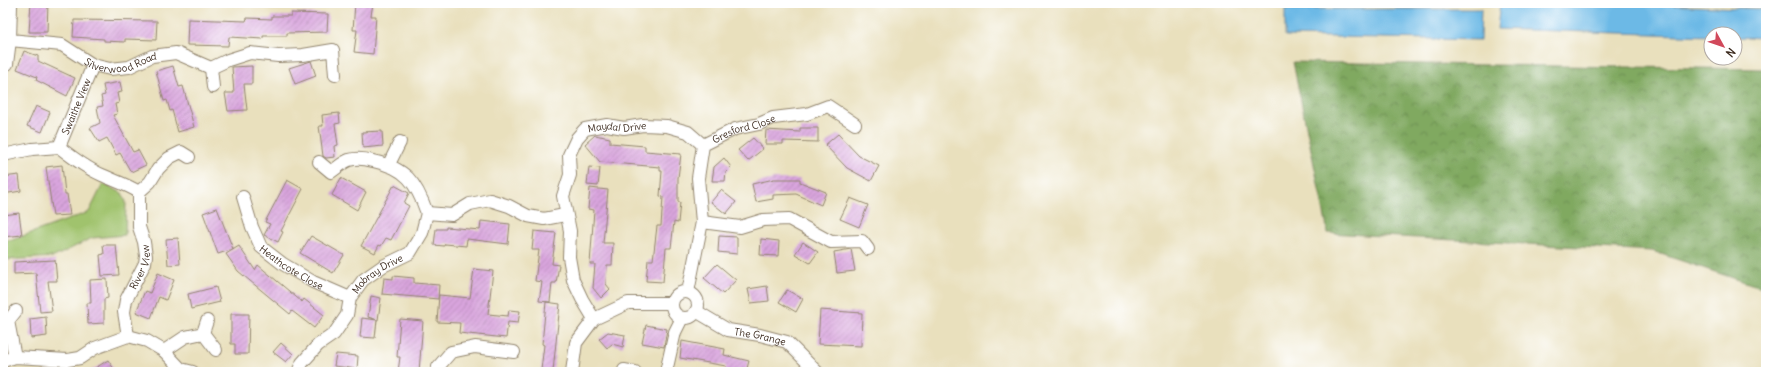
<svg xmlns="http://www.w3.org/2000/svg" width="1769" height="375" font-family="Delius,sans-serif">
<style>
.green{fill:#a0c36d;stroke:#6e7646}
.forest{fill:url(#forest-crowns);stroke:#5e6a3f}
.water{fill:#6cb9e6;stroke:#547282}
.building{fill:url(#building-hatch)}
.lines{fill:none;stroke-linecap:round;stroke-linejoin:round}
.minor-casing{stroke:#92856e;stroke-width:14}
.minor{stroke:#fff;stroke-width:12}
.labels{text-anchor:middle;stroke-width:4;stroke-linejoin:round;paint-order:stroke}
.street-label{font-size:10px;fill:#3b2a1e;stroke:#fff}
</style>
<defs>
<pattern id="forest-crowns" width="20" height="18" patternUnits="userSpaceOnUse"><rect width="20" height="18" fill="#80a960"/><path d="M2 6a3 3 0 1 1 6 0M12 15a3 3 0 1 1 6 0" fill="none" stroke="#6a8a4f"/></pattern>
<pattern id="building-hatch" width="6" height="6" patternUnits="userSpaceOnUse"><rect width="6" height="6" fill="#d9a5de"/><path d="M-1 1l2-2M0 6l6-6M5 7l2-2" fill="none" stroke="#b187b3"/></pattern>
</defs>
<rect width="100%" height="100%" fill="#fff"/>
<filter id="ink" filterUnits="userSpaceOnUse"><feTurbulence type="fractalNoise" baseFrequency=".025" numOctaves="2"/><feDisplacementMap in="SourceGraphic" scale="8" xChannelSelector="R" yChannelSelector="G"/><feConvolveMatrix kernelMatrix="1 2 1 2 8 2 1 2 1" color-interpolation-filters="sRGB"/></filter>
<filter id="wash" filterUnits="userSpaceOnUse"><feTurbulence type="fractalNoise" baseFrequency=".012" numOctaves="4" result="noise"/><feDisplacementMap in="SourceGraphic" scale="16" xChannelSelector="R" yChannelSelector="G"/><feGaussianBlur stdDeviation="0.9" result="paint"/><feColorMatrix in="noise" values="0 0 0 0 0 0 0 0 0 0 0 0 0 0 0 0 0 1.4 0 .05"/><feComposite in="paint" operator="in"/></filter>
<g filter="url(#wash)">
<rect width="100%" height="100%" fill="#e9e0bd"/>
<path class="green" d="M103,184L122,193L126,202L125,235L92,238L54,257L3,260V240H12L89,212Z"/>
<path class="forest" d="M1293,62L1766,69V289L1652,251L1328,233Z"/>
<g class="water">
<path d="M1500,3H1614L1766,9V38L1735,37V34H1711V36L1497,29Z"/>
<path d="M1285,9H1481L1480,40L1285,36Z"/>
</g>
<g id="blocks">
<g class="building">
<path d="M31,3H48L47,32H29Z"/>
<path d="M355,3H373L371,16H376L373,54L354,52L357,30H353Z"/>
<path d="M291,13L328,14L327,32L287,33V36H263V39L229,37L228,46L187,45L188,19L246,21L247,18L272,19V16H291Z"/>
<path d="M74,20L157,21L156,40L125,39V42L104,41V39L73,37Z"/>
<path d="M24,51L38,56V61L75,78L67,96L36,80L37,77L17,69Z"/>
<path d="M311,61L316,76L295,84L289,68Z"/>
<path d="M173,66L179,87L183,86L194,127L178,132L172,110L170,111L167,100L164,101L156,71Z"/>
<path d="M252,66V84H244L247,110L228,111L225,93H234L232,67Z"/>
<path d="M120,82L122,92L117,93L119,103L115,104L117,114L113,115L133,152L138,150L146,165L131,172L120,153L116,155L107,138L99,142L90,128L100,123L97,107L103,106L101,96L105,95L103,85Z"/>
<path d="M36,106L50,112L42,132L27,126Z"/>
<path d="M339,113L340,123L335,124L338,145L334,146L335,157L326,158L323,156L319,126H323L322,115Z"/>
<path d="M800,128H818V142L783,141V144H765L766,130L800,132Z"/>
<path d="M382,131L383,146L363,148L362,132Z"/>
<path d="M838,134L859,156L879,166L871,181L847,168L825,145Z"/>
<path d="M595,135L610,138V143L645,146V151L681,154L678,178V202H680L678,223L674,222L671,248H666L663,282L646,281L648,260H653L657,226H661L663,197L660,196L662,171H660V167L600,162L585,144Z"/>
<path d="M753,138L763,149L748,161L738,150Z"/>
<path d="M724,158L731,167L726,172L725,181H712L714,167Z"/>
<path d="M62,165L65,194H67L70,215L53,216L46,167Z"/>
<path d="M589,167L600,168L598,186L587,185Z"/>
<path d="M19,175L21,191L3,194V177Z"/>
<path d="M341,178L366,192L357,210L332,195Z"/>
<path d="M774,179H800V182L826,192L821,205L796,194L773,195V199L756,202L752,184Z"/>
<path d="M287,180L303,189L281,231L283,232L278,242L264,235L270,224L265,222Z"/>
<path d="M394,185L409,193L404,203L409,206L391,240L386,238L381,246L379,245L375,253L361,246Z"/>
<path d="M590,188L608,190L603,243H613L612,265H607L606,284L610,289L601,298L593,288L595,264H590L594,210L588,209Z"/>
<path d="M721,190L736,202L726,214L711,202Z"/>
<path d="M850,198L868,205L859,227L840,219Z"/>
<path d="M217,208L233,249L218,254L203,213Z"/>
<path d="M19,213L22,235L3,237V215Z"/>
<path d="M481,221L510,224L508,244L467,239L466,246L445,244L444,246L434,245L436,229H446V227L480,230Z"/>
<path d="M534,231L556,233L552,264L559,265L556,283H552L550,302L539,301L542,282L535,281L539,250H532Z"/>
<path d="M311,236L344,255L333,273L300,253Z"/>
<path d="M719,236L737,237V254L718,252Z"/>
<path d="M178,238L180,264L168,265L166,239Z"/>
<path d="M761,239L779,241L778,256L760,255Z"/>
<path d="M803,242L818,252L810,263L795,254Z"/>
<path d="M103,245H116L119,275L102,276L100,255L104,254Z"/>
<path d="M239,246L255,270L258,265L302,302L304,299L324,315L314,328L292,311L290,314L238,271L226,254Z"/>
<path d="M851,249L855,271L837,273L834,252Z"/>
<path d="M55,260L57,281H48L52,311L40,312L36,273L14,274V262Z"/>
<path d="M717,264L736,280L723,294L704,278Z"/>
<path d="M474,269L493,271L488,314L508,316L509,310L520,311L518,323L508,322L506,338L459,333L460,323L437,322L439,295L470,298Z"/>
<path d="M158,273L174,280L166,300L159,297L151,318L136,312L145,291L150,293Z"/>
<path d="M393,276L414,278V283L439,285L438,299L382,294L384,278L393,279Z"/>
<path d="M107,279L108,298L104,299V323L88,324L87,303H91L90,280Z"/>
<path d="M767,286L769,301L751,303L748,289Z"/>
<path d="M216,287L220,302L191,309L188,294Z"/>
<path d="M787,290L803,299L796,312L779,302Z"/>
<path d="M371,296L381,298L378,320L368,317Z"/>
<path d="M546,302L560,304L553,371L541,370L544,345L542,344Z"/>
<path d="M820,310L862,313L861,346L818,344Z"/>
<path d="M231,314H249L248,354H235V344H231Z"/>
<path d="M46,317L47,336L31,338L30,319Z"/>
<path d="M362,318L377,320L375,338L360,337Z"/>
<path d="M400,319L423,321L419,372H398L400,357H397Z"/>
<path d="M646,325L667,329L664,347L642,343Z"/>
<path d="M608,332L625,335L623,347L612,344L607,348L599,339Z"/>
<path d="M682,341L725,349L724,355L749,361L746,372H725L726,366L680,358Z"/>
<path d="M281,343L293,354L286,362L273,352Z"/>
<path d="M336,354L358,356L357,369L334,366Z"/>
<path d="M108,360L116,372H89Z"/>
</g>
</g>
</g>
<g filter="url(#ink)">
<use href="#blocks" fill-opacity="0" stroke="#92856e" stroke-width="1"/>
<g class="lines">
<defs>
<g id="minor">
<path id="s1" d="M11,5L10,40L62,45L93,65L110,69L129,67L152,56L176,53L211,68L228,60L250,53L278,56L303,55L333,50L335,75"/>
<path d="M7,64L10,40"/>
<path d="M211,68L213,87"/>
<path id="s2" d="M59,147L93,65"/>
<path d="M3,155L32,149L59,147C73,158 86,168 102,175C115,181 126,184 139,192"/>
<path d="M319,162L331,172C336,169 343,162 349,160C356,158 366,159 373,161C406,168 416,182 427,213"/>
<path d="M389,164L400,142"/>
<path id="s3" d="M243,197L252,227L261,247L283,264L313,282L350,298"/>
<path d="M427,213L452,215L470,204L490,200L509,206L528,216L544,219L565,215"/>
<path d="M702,222L740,227L763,220L789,219L831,242L862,241L868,249"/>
<path id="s4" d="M688,292L702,222L698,178L703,145L735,129L759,124L773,118L807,114L828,106L855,124"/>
<circle cx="685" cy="305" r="13"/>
<path id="s5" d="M696,311L728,330L760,335L787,342L817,372"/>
<path id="s6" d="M594,319L582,299L573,280L569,257L570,231L563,196L570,175L569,155L577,138L585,129L607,125L624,128L643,125L667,126L688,132L703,145"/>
<path d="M3,321H8L15,357"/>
<path d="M8,321L16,311"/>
<path d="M203,333L207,321"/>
<path id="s7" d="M128,336L124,312L126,300L145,263L146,256L144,242L139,227V192L150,182L158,169L169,158L181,152L189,157"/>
<path d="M164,351L185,337L203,333L216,350"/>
<path d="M3,361L15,357L68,360L80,358L95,348L128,336L147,341L164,351L181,369L193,372"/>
<path d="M624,370L635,372"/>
<path id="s8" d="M298,372L302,363L318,345L334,334L347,315L350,298L363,280L383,266L410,253L422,233L427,213"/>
<path d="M437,372L438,367L451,352L475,347L514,352"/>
<path d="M572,372L576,343L594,319L628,303H672"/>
<path d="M666,372L675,332L682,318"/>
</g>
</defs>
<use href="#minor" class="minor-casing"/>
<use href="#minor" class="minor"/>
</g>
</g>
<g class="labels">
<g class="street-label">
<text dy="4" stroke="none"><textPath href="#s1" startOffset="153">Silverwood Road</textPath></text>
<text dy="4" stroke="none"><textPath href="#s2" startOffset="44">Swaithe View</textPath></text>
<text dy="4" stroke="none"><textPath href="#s6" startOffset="235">Maydal Drive</textPath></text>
<text dy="4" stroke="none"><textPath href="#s4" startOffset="193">Gresford Close</textPath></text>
<text dy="4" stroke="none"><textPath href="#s7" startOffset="73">River View</textPath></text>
<text dy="4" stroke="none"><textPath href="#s3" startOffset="90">Heathcote Close</textPath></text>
<text dy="4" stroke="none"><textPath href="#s8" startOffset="131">Mobray Drive</textPath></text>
<text dy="4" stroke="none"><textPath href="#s5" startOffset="70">The Grange</textPath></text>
</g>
</g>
<rect width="1769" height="375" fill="none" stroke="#fff" stroke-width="16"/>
<g transform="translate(1723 46) rotate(130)"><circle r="19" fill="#ffffff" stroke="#b1aaa5"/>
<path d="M0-3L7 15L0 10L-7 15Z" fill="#d1495b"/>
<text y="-6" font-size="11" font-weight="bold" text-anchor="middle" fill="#3b2a1e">N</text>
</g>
</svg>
